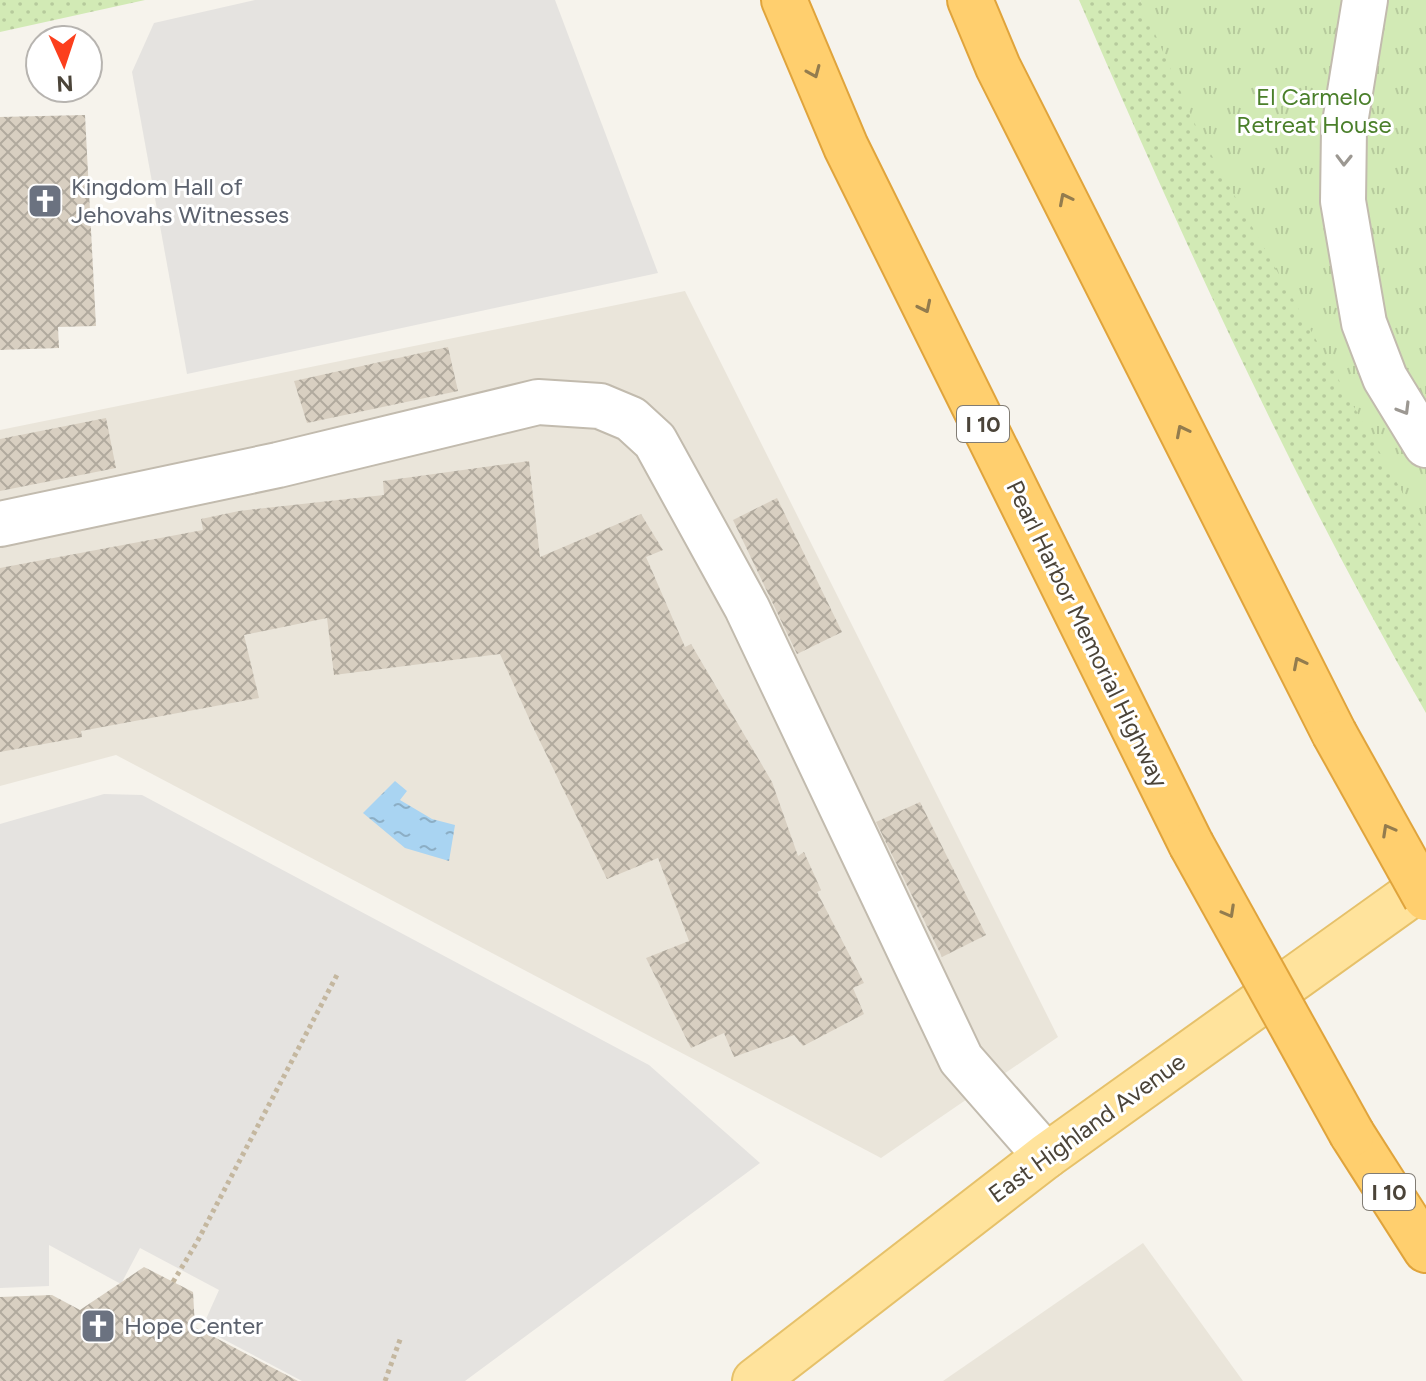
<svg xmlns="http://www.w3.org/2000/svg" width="1426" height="1381" font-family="Figtree,sans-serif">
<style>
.residential{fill:#eae5da}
.grass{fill:url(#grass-dots)}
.park{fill:url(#park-tufts)}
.parking{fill:#e5e3e0}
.water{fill:url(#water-ripples)}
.building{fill:url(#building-cross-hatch)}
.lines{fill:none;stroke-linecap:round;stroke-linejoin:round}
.minor-casing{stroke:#c2bbae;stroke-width:48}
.major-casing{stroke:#e6c16a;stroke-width:48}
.highway-casing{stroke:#e0a43c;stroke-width:48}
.path{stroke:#c4b79f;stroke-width:5;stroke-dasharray:4 4;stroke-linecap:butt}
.minor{stroke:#fff;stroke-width:44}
.major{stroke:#ffe39c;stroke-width:44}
.highway{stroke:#ffcf6e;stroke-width:44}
.highway-bridge-casing{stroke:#e0a43c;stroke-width:48;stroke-linecap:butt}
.highway-bridge{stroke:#ffcf6e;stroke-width:44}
.oneway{stroke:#937c4e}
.oneway2{stroke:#9c9892}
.labels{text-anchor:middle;stroke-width:6;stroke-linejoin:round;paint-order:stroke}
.shield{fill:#fff;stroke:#817c74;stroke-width:2}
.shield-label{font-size:22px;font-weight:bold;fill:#4b4439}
.park-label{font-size:24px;fill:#4a7f2a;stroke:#fff}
.worship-label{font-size:24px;fill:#5b616d;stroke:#fff;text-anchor:start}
.street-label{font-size:24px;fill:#4b4439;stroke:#fff}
</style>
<defs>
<pattern id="grass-dots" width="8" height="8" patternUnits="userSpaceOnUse" patternTransform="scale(2)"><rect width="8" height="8" fill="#d2eab5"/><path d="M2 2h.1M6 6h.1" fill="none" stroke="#b6ca9c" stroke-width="1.8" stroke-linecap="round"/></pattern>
<pattern id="park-tufts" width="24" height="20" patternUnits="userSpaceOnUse" patternTransform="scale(2)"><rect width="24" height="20" fill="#d2eab5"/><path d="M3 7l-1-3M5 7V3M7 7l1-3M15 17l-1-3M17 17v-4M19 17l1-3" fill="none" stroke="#b6ca9c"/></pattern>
<pattern id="water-ripples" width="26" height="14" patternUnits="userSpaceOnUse" patternTransform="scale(2)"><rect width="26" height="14" fill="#a9d4f2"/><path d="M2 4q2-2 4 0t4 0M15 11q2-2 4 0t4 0" fill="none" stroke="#8caec5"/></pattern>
<pattern id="building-cross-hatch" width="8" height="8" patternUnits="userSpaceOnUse" patternTransform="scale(2)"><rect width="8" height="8" fill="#d8cfc1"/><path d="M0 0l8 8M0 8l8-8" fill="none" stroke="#b1aa9e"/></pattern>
</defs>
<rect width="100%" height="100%" fill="#f6f3ec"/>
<g class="residential">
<path d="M685,291L1058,1037L881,1158L116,755L0,786V430Z"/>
<path d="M1143,1243L1243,1381H943Z"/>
</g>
<g class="grass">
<path d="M0,0H145L0,32Z"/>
<path d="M1079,0H1140L1143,5L1161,0L1426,414V713C1294,484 1184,243 1079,0Z"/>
</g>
<path class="park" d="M1140,0H1426V534L1199,133Z"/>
<g class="parking">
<path d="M255,0H555L658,273L187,374L132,72L154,23Z"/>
<path d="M104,794L142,795L649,1065L760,1163L465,1381H302L202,1328L219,1290L140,1248L121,1284L49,1245V1286L0,1288V824Z"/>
</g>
<path class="water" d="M395,781L407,791L400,800L432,819L455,825L449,861L405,848L363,813Z"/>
<g class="building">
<path d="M85,115L96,326L58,327L59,348L0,350V117Z"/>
<path d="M448,347L458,391L307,423L294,381Z"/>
<path d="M106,418L116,468L0,491V439Z"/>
<path d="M529,461L540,557L641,514L663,550L646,557L685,647L691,644L772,782L798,856L804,852L821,890L817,892L864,983L853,988L864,1014L803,1046L794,1035L734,1057L724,1033L691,1048L646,958L689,941L658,858L607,879L531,723L500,654L334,675L327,618L244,635L259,698L81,731L82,737L0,752V568L203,530L201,519L239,511L384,495L383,481Z"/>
<path d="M777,498L842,632L797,654L733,520Z"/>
<path d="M920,802L986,935L942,957L876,822Z"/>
<path d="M144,1267L193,1292L195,1327L298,1381H0V1297L52,1295L80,1310Z"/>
</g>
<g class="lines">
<defs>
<g id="minor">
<path d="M1365,0L1344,129L1343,201L1364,323L1385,378L1426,445"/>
<path d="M0,524L278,465L538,402L600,406L631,419L655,441L747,608L961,1059L1046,1156"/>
</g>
<path id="major" d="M755,1381L1046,1156L1426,884"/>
<g id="highway">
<path d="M784,0L846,147L1191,844"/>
<path d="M970,0L998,67L1334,733"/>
<path d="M1352,1134L1426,1250"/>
</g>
</defs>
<use href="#minor" class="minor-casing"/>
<use href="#major" class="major-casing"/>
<use href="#highway" class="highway-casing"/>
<g class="path">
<path d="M173,1282L197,1242L338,973"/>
<path d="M385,1381L401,1337"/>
</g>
<use href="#minor" class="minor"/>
<use href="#major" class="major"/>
<use href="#highway" class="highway"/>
<defs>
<g id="highway-bridge">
<path d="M1334,733L1426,898"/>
<path d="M1191,844L1352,1134"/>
</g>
</defs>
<use href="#highway-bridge" class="highway-bridge-casing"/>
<use href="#highway-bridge" class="highway-bridge"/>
</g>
<defs><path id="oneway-chevron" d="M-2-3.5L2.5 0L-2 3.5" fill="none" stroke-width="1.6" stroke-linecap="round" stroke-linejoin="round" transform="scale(2)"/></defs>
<g class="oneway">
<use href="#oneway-chevron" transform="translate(814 72) rotate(67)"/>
<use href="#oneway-chevron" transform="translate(1065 199) rotate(-117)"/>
<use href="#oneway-chevron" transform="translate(925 307) rotate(64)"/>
<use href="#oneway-chevron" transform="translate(1182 431) rotate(-117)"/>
<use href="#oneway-chevron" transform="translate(1299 663) rotate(-117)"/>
<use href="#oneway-chevron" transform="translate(1388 830) rotate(-119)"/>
<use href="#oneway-chevron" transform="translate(1229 912) rotate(61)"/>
</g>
<g class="oneway2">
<use href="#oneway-chevron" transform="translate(1344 160) rotate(91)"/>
<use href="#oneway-chevron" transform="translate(1404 409) rotate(59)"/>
</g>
<defs>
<symbol id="church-square" viewBox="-11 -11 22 22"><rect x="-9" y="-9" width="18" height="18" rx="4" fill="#6b7280" stroke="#fff"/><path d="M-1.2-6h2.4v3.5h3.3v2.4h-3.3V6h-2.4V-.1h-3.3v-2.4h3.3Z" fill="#fff"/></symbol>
</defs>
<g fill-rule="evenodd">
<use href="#church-square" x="25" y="181" width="40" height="40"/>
<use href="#church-square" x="78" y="1306" width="40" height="40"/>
</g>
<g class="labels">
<g class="shield">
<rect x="957" y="406" width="52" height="36" rx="6"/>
<rect x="1363" y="1174" width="52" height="36" rx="6"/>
</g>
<g class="shield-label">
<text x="983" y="432">I 10</text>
<text x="1389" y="1200">I 10</text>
</g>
<g class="park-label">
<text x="1314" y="105">El Carmelo<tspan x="1314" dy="28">Retreat House</tspan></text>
</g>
<g class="worship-label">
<text x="71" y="195">Kingdom Hall of<tspan x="71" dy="28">Jehovahs Witnesses</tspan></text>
<text x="124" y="1334">Hope Center</text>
</g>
<g class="street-label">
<text transform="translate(1087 634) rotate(64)" y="8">Pearl Harbor Memorial Highway</text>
<text transform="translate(1087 1128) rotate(-36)" y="8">East Highland Avenue</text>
</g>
</g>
<g transform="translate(64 64) rotate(177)"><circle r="38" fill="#ffffff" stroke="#b7b4b0" stroke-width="2"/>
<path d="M0-6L14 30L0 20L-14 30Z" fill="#fc3f1d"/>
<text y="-12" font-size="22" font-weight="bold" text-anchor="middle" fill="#4b4439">N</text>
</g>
</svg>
